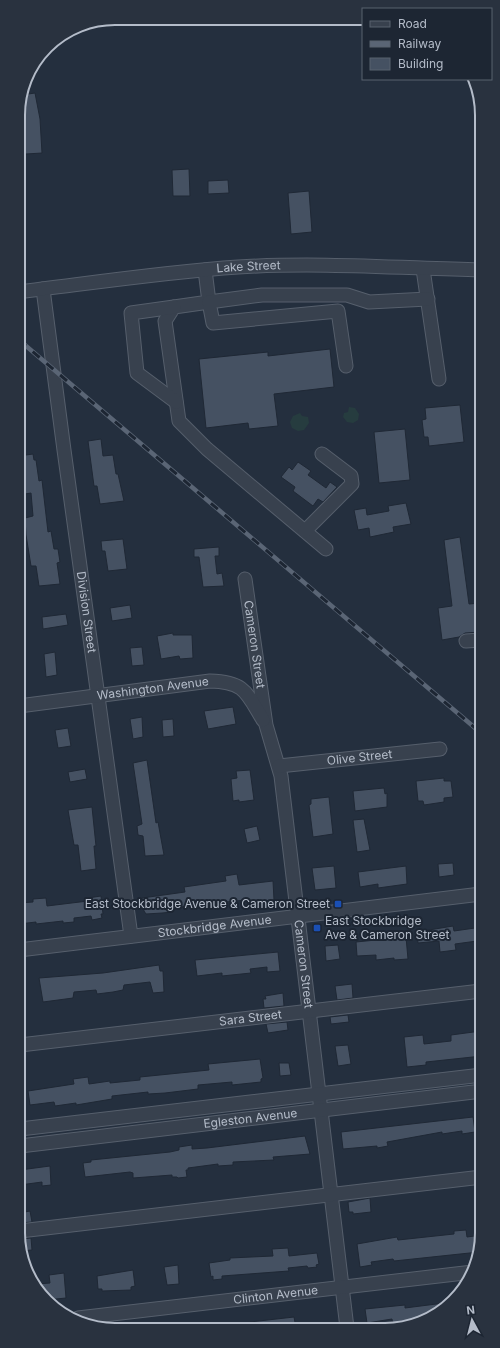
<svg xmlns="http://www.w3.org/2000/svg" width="500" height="1348" font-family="Inter,sans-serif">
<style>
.green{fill:#263c3f}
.building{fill:#455162;stroke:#1f2835}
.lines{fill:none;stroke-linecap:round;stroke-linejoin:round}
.minor-casing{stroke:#565f6c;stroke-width:15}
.minor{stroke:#38414e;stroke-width:13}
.rail-casing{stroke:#5a6575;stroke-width:4.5}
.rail{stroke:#1d2633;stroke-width:3;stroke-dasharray:9;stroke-linecap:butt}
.transit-dot{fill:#1a4fb4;stroke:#1d2633;stroke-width:1.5}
.labels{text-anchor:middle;stroke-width:4;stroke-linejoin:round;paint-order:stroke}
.street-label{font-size:12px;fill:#b4bcc9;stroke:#1d2633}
.poi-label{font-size:12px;fill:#b4bcc9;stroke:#1d2633;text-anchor:end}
.rim{fill:none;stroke:#b4bcc9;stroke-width:2}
</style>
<rect width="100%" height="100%" fill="#242f3e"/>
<g class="green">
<path d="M349,407L355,408L359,414L358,420L353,423L347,422L343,417L344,413L348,412Z"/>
<path d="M300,413L302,416L308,417L309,423L304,430L298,431L292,428L290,422L293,416Z"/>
</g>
<g class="building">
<path d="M35,93L40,119L42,153L26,154L21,153V145H24L20,103L22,95Z"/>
<path d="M189,169L190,196H173L172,170Z"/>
<path d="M228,180L229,193L208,194V181Z"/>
<path d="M309,191L312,232L291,234L288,193Z"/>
<path d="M330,349L334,387L274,394L278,426L249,429L248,423L206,428L199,359L268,352V356Z"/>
<path d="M460,405L464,442L429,446L428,437H424L422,420L426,419L425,408Z"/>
<path d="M405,429L410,480L379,483L374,432Z"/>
<path d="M101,439L103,456L113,455L116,474H118L124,501L100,504L97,486H94L88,441Z"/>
<path d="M33,454L34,460H36L39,481L42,480L48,532L51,531L54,549H58L60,562L57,563L60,584L39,586L36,566H31L26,535L25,518L33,516L31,493L25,494L24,492H21L19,475V456Z"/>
<path d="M298,462L311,471L308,475L326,488L330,482L337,487L323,502L318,499L313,506L293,491L295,487L281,477L289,467L292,470Z"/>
<path d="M406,503L411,524L393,527L394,532L370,537L369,528L358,530L354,510L366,508L367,515L389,511L388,506Z"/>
<path d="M460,537L469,604L481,603V632L465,633L459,637L442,640L438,608L452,606L444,540Z"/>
<path d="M123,539L127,569L108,571L105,551H102L101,541Z"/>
<path d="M219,547V556H215L217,574L222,573L224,586L203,587L199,557H194V549Z"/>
<path d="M130,605L132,618L112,621L110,608Z"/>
<path d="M66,614L68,625L43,629L42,617Z"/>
<path d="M173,633V635H192L193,658L180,659L179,656L161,659L157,636Z"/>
<path d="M142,647L144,665L132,666L130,648Z"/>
<path d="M55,652L57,675L46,677L44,654Z"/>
<path d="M233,707L236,724L208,729L204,711Z"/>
<path d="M142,717L143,737L133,739L130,719Z"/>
<path d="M173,719L174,736L163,737L162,720Z"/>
<path d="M68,728L71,746L58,748L55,730Z"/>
<path d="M147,760L156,823L158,822L164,855L145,856L143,836L138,835L137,826L142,824L133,763Z"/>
<path d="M85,769L87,779L70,782L68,772Z"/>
<path d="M250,770L254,800L239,802V800L233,801L231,779L237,778L236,771Z"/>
<path d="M444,778V781H451L453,797L444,798V802L424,805L423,801H418L416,781Z"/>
<path d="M384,788L385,794L387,793V807L355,811L353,791Z"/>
<path d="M329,797L333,834L313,837L309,805L311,804V799Z"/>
<path d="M92,807L96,846H94L96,869L81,871L78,845H74L68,810Z"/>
<path d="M364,819L370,850L357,852L353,820Z"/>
<path d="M257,826L260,840L247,843L244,829Z"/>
<path d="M453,863L454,875L439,877L438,864Z"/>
<path d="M334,866L336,888L315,890L312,868Z"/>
<path d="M406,866L407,884L378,888V884L360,887L358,872Z"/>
<path d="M237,874L239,885L273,881L274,900L247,903L246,900L216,903L217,907L208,908L206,904L173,908V912L162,913L146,914L144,911L142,898L185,892L184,887L226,881L225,876Z"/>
<path d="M101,896L103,914H101L102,918L92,920L91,916L74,918V922L63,923V921L36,924V922L19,924V903L33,902V899L46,898L47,906L88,901V898Z"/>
<path d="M453,926L454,931L475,928L477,941L455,944L456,950L440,952L439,941L418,943L417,932Z"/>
<path d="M406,937L408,959L394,960V958L376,960V955L357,956L356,942Z"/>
<path d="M338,945L340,959L326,961L325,946Z"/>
<path d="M278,952L280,971L267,972V967L250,969L251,973L222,976V973L197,976L195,960Z"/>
<path d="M159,965L160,971H163L164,992L153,993L150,982L124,985L123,990L113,992L97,994L96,990L74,992L73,998L43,1002L39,978L103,973Z"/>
<path d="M352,984L353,998L337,1000L335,986Z"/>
<path d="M283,993L284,1006L264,1008L263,999H266L265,996Z"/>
<path d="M348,1015L349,1022L331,1024L330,1017Z"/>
<path d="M287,1022L288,1030L268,1033L266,1024Z"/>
<path d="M481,1031L482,1056L426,1062V1065L407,1067L404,1037L423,1035L424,1044L451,1041V1035Z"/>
<path d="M348,1045L351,1064L338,1066L335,1046Z"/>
<path d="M260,1059L263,1078L261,1079V1082L232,1085V1082L198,1085V1089L165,1093L148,1094V1092L112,1096V1099L76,1105V1103L55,1106L54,1102L30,1105L28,1091L74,1084L73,1079L88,1077L89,1084L110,1081V1083L140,1080V1077L209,1070L208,1064Z"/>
<path d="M279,1063H289L291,1075L280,1076Z"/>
<path d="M473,1117L475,1132L462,1134V1131L442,1134V1132L387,1142L388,1146L377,1148V1146L343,1149L341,1132Z"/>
<path d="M305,1136L310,1154L273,1157L274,1160L233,1162V1165L218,1166V1164L188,1168V1170H186L187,1177L178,1178L177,1177H172V1175L133,1178V1173L130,1172L85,1177L83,1163L91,1162V1160L170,1152L179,1150V1147L192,1145V1149L207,1148Z"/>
<path d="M50,1166L51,1185L42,1186V1182L20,1185V1170Z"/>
<path d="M370,1198L371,1212L353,1214V1212H349L348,1202Z"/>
<path d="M30,1211L32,1222L20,1223V1213Z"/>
<path d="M466,1230L467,1237L482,1235L479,1252L394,1261L393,1259L371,1262L372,1265L360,1267L357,1244L397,1237L398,1240L454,1234V1231Z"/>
<path d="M31,1238L32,1250L20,1251V1239Z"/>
<path d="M288,1248L289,1256L317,1253L319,1264L316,1265L317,1267L308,1268L307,1266L288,1268L289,1271L222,1276V1279L213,1280V1276L211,1277L209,1263L230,1260V1258L273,1256L272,1249Z"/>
<path d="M178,1265L179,1284L167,1285L164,1267Z"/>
<path d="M133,1270L135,1286L131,1287V1290L102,1291V1289H98L97,1276Z"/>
<path d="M64,1273L66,1298L46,1300L37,1284L50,1283L49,1275Z"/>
<path d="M452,1302L434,1317L404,1328H401L400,1325L393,1326L392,1319L367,1323L365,1309L405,1305V1308Z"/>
<path d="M294,1317L296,1328H250V1322Z"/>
</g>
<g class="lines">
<defs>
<g id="minor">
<path d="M423,269L439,379"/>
<path d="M205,270L209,302L174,307L165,321L179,421L207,449L326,549"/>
<path id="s1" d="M43,289L64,450L131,936"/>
<path id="s2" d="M18,292C92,283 165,272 238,267C319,262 400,268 480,270"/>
<path d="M174,307L131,313L137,373L176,402"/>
<path d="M346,366L338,311L213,323L209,302L262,295H347L369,302L428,299"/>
<path d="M305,531L352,484L351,476L322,454"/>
<path id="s3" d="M245,579L266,725L281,776L347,1328"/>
<path d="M466,641L481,640"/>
<path id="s4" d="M19,706L210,681C245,682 246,692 263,720"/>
<path id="s5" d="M279,766L440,749"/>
<path id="s6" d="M19,950L481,894"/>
<path id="s7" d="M20,1045L481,991"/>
<path d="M20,1129L482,1075"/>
<path id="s8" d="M20,1146L482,1091"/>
<path d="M20,1231L482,1177"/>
<path id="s9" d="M78,1318L473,1272"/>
</g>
</defs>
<use href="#minor" class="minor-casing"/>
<use href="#minor" class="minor"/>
<defs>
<path id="rail" d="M19,340L481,733"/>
</defs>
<use href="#rail" class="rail-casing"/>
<use href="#rail" class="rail"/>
</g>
<g class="transit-dot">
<rect x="334" y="900" width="8" height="8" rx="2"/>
<rect x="313" y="924" width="8" height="8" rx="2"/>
</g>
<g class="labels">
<g class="street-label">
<text dy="4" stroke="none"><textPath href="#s2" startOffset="232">Lake Street</textPath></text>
<text dy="4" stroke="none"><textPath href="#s1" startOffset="326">Division Street</textPath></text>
<text dy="4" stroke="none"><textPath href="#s3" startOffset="66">Cameron Street</textPath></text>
<text dy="4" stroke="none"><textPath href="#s4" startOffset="135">Washington Avenue</textPath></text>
<text dy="4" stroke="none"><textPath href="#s5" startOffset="81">Olive Street</textPath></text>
<text dy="4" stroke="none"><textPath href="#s6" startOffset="197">Stockbridge Avenue</textPath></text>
<text dy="4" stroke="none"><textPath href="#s3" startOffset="390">Cameron Street</textPath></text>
<text dy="4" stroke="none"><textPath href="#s7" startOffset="232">Sara Street</textPath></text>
<text dy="4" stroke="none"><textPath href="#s8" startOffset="232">Egleston Avenue</textPath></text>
<text dy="4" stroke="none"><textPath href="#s9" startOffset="199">Clinton Avenue</textPath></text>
</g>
<g class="poi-label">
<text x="330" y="908">East Stockbridge Avenue &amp; Cameron Street</text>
<text x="325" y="925" text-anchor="start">East Stockbridge<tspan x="325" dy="14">Ave &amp; Cameron Street</tspan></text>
</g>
</g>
<path d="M0 0H500V1348H0ZM115 25H385A90 90 0 0 1 475 115V1233A90 90 0 0 1 385 1323H115A90 90 0 0 1 25 1233V115A90 90 0 0 1 115 25Z" fill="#29323f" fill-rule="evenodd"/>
<path class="rim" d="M115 25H385A90 90 0 0 1 475 115V1233A90 90 0 0 1 385 1323H115A90 90 0 0 1 25 1233V115A90 90 0 0 1 115 25Z"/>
<rect x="362" y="8" width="130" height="72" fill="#1d2633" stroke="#59626f"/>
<rect x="370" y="21" width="20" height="6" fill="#38414e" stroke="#59626f"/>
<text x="398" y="28" font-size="12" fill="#b4bcc9">Road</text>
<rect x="370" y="41" width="20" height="6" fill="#5a6575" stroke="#59626f"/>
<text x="398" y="48" font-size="12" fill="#b4bcc9">Railway</text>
<rect x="370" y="58" width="20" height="12" fill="#455162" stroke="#59626f"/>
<text x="398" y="68" font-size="12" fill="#b4bcc9">Building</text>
<g transform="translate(472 1320) rotate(353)" stroke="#1d2633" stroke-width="3" paint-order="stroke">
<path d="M0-3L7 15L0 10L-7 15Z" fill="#b4bcc9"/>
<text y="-6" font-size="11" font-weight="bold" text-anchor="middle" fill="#b4bcc9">N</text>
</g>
</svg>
